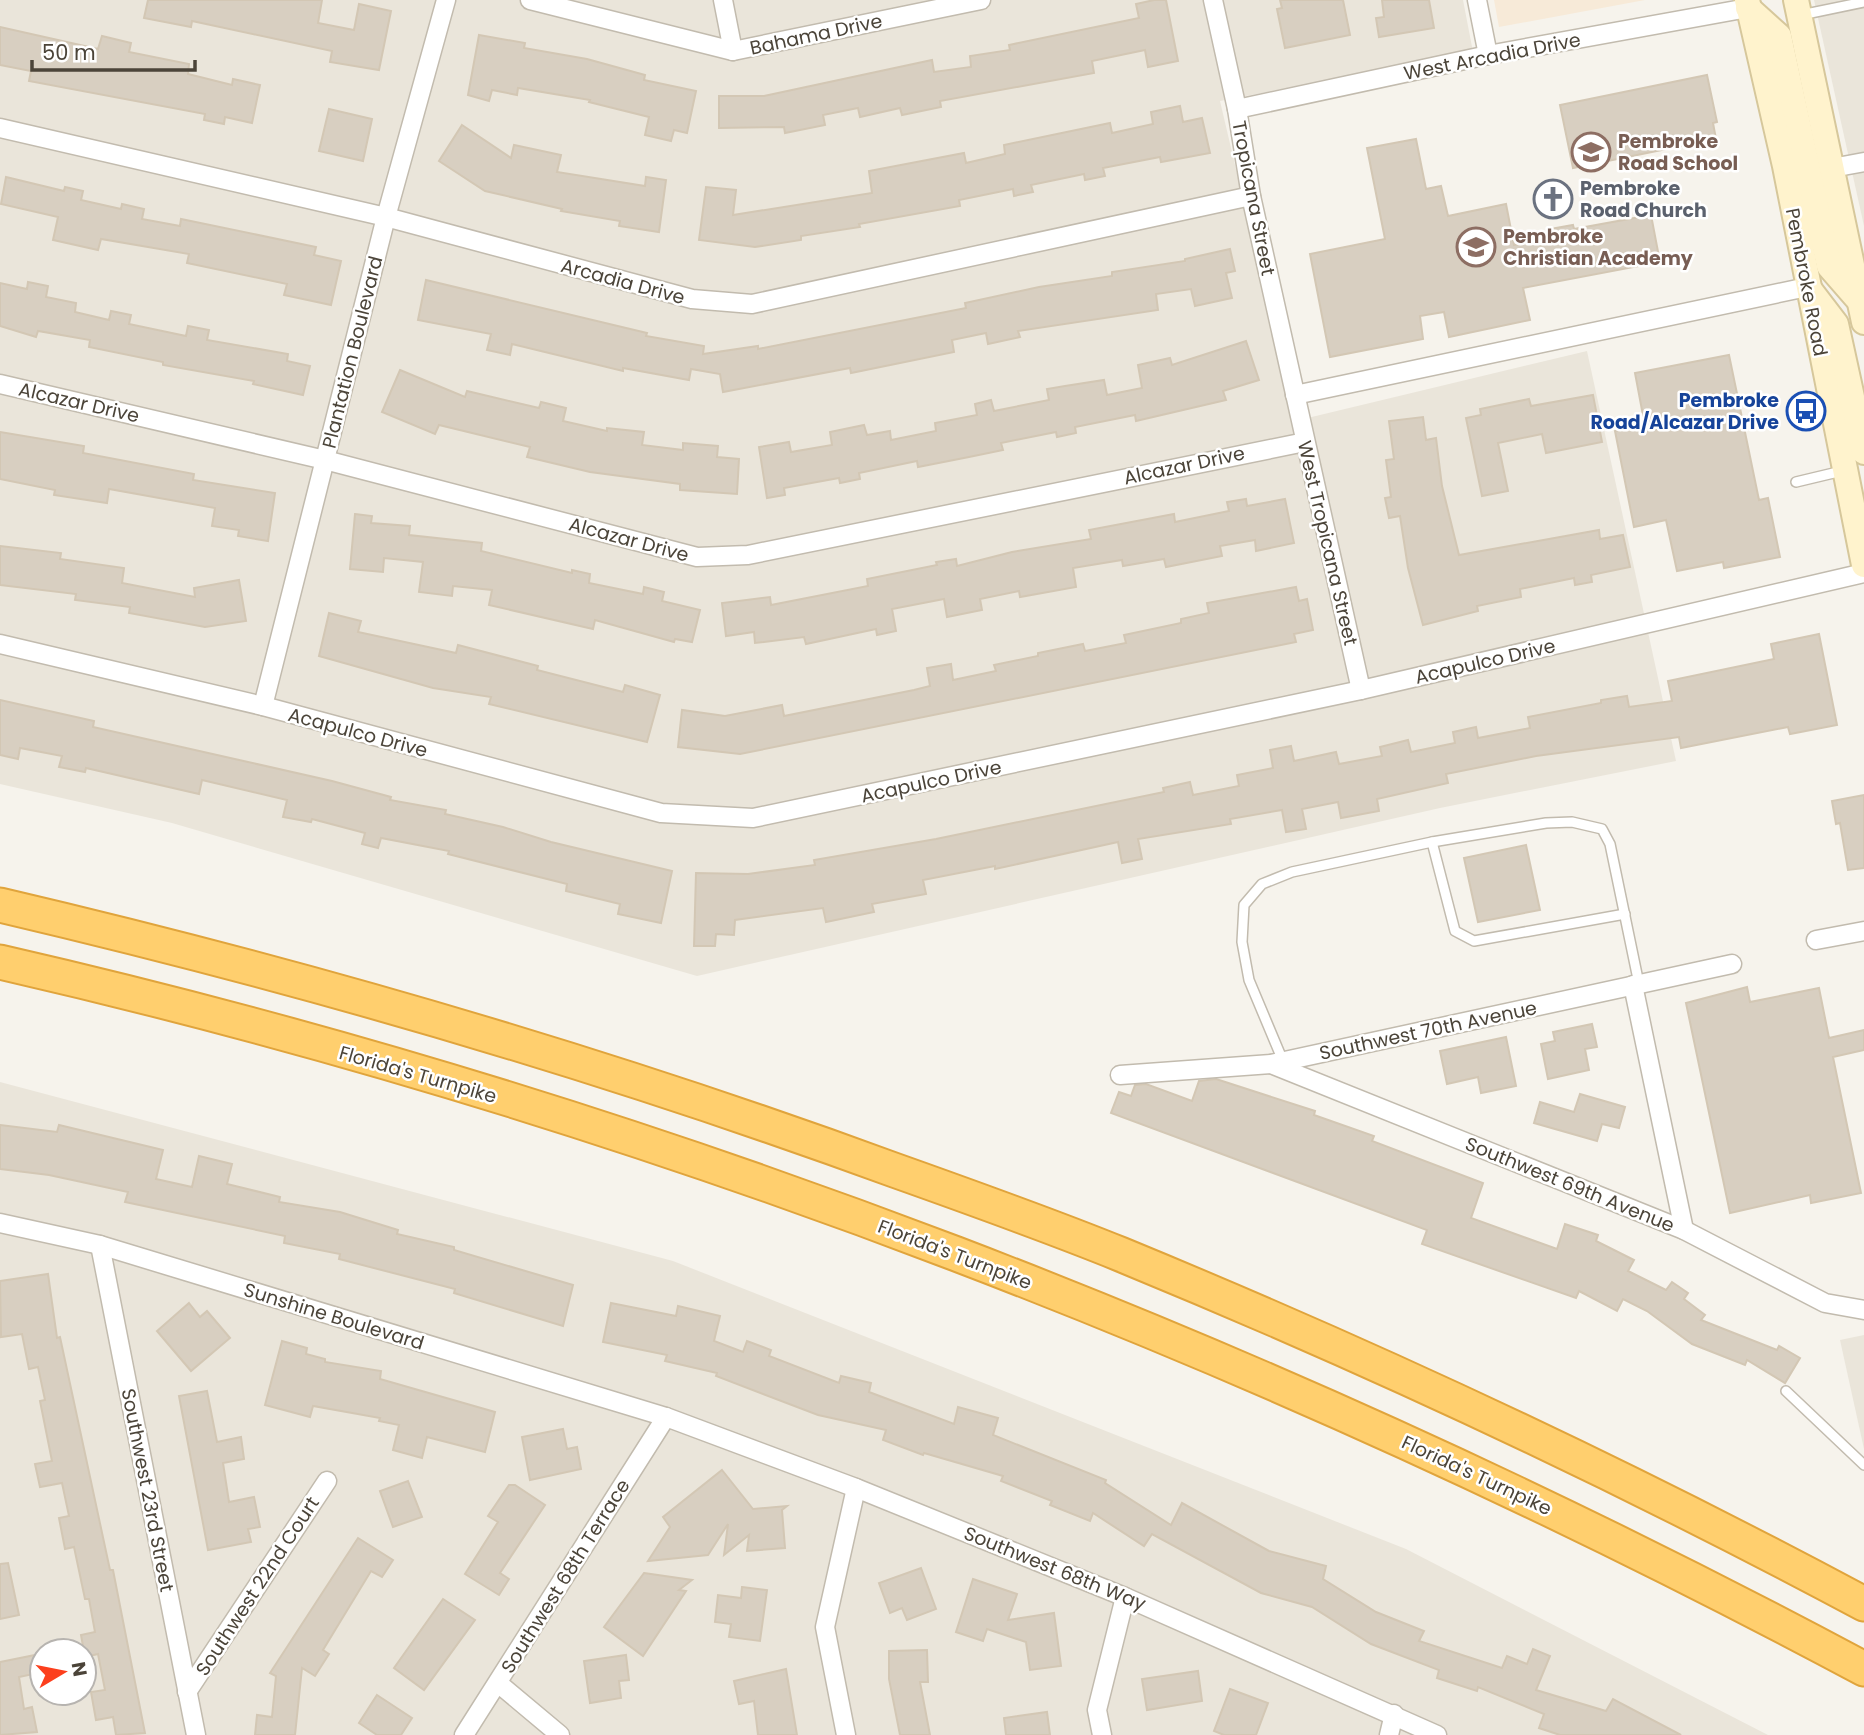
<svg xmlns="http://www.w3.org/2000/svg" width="1864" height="1735" font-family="Poppins,sans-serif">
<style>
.residential{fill:#eae5da;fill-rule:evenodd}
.commercial{fill:#f7ead8}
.building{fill:#d8cfc1;stroke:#d3c7b4;stroke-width:2}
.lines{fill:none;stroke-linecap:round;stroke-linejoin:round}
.service-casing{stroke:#c2bbae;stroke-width:12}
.minor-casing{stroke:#c2bbae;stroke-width:21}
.secondary-casing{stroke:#d6c79b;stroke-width:28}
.motorway-casing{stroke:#e0a43c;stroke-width:37}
.service{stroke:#fff;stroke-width:9}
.minor{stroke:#fff;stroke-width:18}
.secondary{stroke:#fff3cd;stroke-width:24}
.motorway{stroke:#ffcf6e;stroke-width:33}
.labels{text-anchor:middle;stroke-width:5;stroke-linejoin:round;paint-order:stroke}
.street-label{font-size:19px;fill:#4b4439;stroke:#fff}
.education-label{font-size:19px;font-weight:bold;fill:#785e54;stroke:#fff;text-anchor:start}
.worship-label{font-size:19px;font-weight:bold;fill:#5b616d;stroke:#fff;text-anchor:start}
.transit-label{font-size:19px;font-weight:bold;fill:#164399;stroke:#fff;text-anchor:end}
</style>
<rect width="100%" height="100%" fill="#f6f3ec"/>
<g class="residential">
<path d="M0,0H1463L1473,52L1220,101L1295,421L1587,351L1676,761L1440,808L697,976L172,823L0,784Z"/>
<path d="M1814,0H1864V226Z"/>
<path d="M0,1082L673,1261L1406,1549L1768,1735H0ZM42,1651H84V1693H42Z"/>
<path d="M1864,1335V1449L1840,1340Z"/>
</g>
<path class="commercial" d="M1494,0H1645L1499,27Z"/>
<g class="building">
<path d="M148,0H322L318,23L354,30L359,4L391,11L379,70L330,62L332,51L192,21L191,27L144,18Z"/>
<path d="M1154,0H1166L1178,61L1148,67L1145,50L1092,61L1094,73L940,101L941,107L902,115L900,108L860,117L858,108L823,115L825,125L785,133L784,127L719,128V96H764L932,60L934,72L971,67L970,56L1010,50L1009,45L1139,18L1136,4Z"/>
<path d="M1280,0H1343L1350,35L1285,48L1277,9L1282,8Z"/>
<path d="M1382,0H1429L1434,28L1379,37L1376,18L1384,17Z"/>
<path d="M0,27L98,49L102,36L131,43L129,52L189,64L188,74L232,85L233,79L260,85L252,123L225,117L224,124L204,120L205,114L29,81L31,71L0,65Z"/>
<path d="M479,35L525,43L524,48L587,59L645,75L644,80L696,91L687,133L674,130L671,141L645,135L649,117L589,102L590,100L518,88L517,95L492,90L489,101L468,95Z"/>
<path d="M1707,75L1717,122L1713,123L1716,139L1573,168L1560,105Z"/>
<path d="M1180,106L1183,122L1202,118L1210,153L1161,162L1160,157L1103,168L1105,176L1085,180L1084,174L1031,185L1033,192L1014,196L1013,189L959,200L960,206L859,224L860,227L801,236V240L755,247L699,240L706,187L736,190L733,215L872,193L869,171L964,153L966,163L1005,154L1004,145L1110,123L1112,133L1153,124L1151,112Z"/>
<path d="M329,109L372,119L363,161L319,151Z"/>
<path d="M462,125L511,158L514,145L561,155L557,172L645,186L646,177L666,180L659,232L619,226L620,221L561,211L562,209L485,191L439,161Z"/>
<path d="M1416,139L1426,189L1441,186L1448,216L1506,204L1514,245L1551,238L1550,229L1573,225L1574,229L1651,215L1660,262L1523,288L1530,320L1449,337L1444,312L1420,316L1423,339L1330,357L1310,254L1385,239L1367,148Z"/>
<path d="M6,177L64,191L65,187L83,191L81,200L121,209L122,204L144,209L142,219L180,226L181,219L316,247L314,255L341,261L331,305L284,295L287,284L187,263L189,254L101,239L98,250L53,240L58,217L1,204Z"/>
<path d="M1230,249L1235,271L1226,273L1232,298L1195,306L1191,289L1156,294L1158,310L1018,331L1020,337L988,344L986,333L952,340L954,352L851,373L850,368L723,392L720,374L691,369L689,380L623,368V371L512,344L510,355L487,350L491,334L418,320L426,280L647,333L646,336L704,346L703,354L758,346V349L966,308L965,303L1039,287L1112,276V272L1185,261V259Z"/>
<path d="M28,282L48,286L46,297L76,303L75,312L109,320L111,311L131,315L129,324L186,336L188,326L209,330L207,340L288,354L287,361L310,366L303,395L253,384L254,381L163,365V362L89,347L90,340L38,331L36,337L0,326V283L27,289Z"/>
<path d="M1246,341L1259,380L1223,391L1226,400L1136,421L1135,415L1075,427L1076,433L1057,437L1056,432L1001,443L1003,450L969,457L918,467L917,461L859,473L860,479L840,483L839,478L784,488L785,495L767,498L759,447L789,442L791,452L832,445L830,432L864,425L867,435L890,431L891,440L936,431L935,423L977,415L975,404L991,400L994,411L1049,400L1047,389L1065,386L1104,380L1107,395L1142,388L1138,365L1170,358L1172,365Z"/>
<path d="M1729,355L1759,500L1768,498L1780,557L1724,568L1723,562L1677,571L1666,520L1634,527L1615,431L1645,426L1635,373Z"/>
<path d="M400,370L465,397L467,391L539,408L541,402L566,408L563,421L607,431V428L644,432L642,445L683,450V443L718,446L717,457L739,459L737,494L680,490V484L590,472L527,457L530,447L439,425L435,434L382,412Z"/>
<path d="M1593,395L1602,442L1546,453L1542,434L1498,443L1508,491L1482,496L1466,418L1481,415L1480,409L1529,399L1531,406Z"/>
<path d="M1423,417L1426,440L1436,438L1442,486L1459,555L1599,530L1600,539L1623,535L1630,567L1591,575L1592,582L1575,585L1574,578L1520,589L1521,597L1477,606L1478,611L1423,625L1408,568L1400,516L1389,518L1385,498L1391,497L1386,460L1394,459L1389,421Z"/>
<path d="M0,432L84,446L83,453L194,474L193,480L275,493L268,541L238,536L239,530L212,526L215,508L109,489L107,503L54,495L55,490L0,479Z"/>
<path d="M1246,499L1247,506L1285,499L1294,543L1256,551L1255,540L1220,546L1222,556L1166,567L1164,559L1123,566L1122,560L1073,568L1076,587L1020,597L1019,591L980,599L982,610L947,617L944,599L892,609L896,631L877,635L876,629L806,644L804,637L755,643L754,632L726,636L722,603L770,597L771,605L868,586L867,579L937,565L936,562L956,559L957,566L1012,552L1091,539L1089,530L1174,514L1175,522L1229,511L1227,502Z"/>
<path d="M355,514L372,516L371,523L410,526L409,535L482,543L481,551L572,573V570L590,574L589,583L643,594L644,587L664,592L662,601L700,610L692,642L675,639L674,642L595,620L593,629L489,605L492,590L453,586L452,596L419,592L423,562L384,558L383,572L350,569Z"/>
<path d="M0,546L61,553L60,559L124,568L122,583L195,597L194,588L239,580L246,621L205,627L129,613L130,607L75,600L76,594L0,585Z"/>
<path d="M1296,587L1299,601L1307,599L1313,630L1294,634L1296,642L740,754L678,747L682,710L725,716L782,705L784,716L914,690L930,686L927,668L951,664L953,680L996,671L994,665L1038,656V653L1083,644L1085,651L1126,643L1124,635L1181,623V619L1209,613L1207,603Z"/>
<path d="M329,613L361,621L358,632L456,653L458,645L538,666L537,670L623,692L625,685L660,695L647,742L489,704L491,697L433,688L319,656Z"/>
<path d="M1819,634L1837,725L1790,734L1788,727L1681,748L1679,737L1536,756L1446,774L1448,783L1377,799L1379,811L1341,818L1338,802L1302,809L1306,829L1286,832L1282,810L1230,819L1231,824L1138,839L1142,859L1122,863L1118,842L995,869V866L923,880L926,894L872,904L874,912L826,922L823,908L735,920L734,935L716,934L715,946H694L696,873L748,874L815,865L814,860L936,839L1164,792L1163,788L1190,782L1193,795L1239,786L1237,775L1273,768L1270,750L1291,746L1294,761L1336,752L1339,764L1382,756L1380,747L1408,740L1411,752L1455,743L1453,732L1476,727L1478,738L1530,728L1528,717L1601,703V700L1627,696L1629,707L1672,701L1668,681L1774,659L1771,644Z"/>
<path d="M0,700L94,721L93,727L332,781L391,797L390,800L446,810L445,814L503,827L551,842L672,871L661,923L618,914L620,904L566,891L567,884L448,854L449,851L381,838L378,848L362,844L365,833L312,819L311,822L283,817L287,800L202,780L199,794L86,768L85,772L59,767L62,756L20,748L18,759L0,755Z"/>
<path d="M1864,795V868L1848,870L1840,823L1836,824L1832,801Z"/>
<path d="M1526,845L1540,910L1478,922L1464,858Z"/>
<path d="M1747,987L1750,1002L1819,988L1829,1038L1864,1030V1050L1833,1057L1861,1193L1811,1203L1810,1195L1730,1213L1686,1003Z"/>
<path d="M1592,1024L1597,1047L1585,1049L1589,1070L1548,1079L1541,1044L1555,1041L1553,1032Z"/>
<path d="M1506,1037L1516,1086L1481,1093L1478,1077L1447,1084L1440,1051Z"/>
<path d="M1216,1079L1315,1111L1314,1115L1374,1136L1372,1141L1483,1183L1471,1218L1557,1249L1565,1224L1598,1235L1596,1241L1634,1260L1628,1271L1666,1290L1672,1282L1688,1293L1684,1299L1705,1315L1701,1320L1777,1350L1779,1346L1800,1358L1785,1383L1747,1360L1745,1365L1692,1344L1647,1311L1623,1299L1617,1311L1579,1291L1576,1298L1422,1244L1427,1230L1111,1113L1119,1092L1131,1096L1135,1085L1146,1084L1192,1101L1199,1081Z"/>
<path d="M1580,1094L1625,1107L1619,1128L1602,1124L1597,1141L1534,1123L1540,1102L1574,1112Z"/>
<path d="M0,1125L57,1132L59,1125L163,1150L156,1179L192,1187L199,1156L232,1164L227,1184L280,1197L279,1202L340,1212L398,1230L397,1234L454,1247V1250L573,1285L563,1326L454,1293L455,1289L339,1259L340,1254L284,1243L285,1236L125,1202L128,1192L49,1175L0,1169Z"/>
<path d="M48,1274L57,1338L60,1337L110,1570H113L145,1733L116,1735L113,1717L96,1720L91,1692L105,1690L98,1654L85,1657L81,1635L95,1632L89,1599H85L74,1547L65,1549L59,1518L69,1516L62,1483L40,1487L35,1464L52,1461L40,1401L45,1400L38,1367L29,1369L22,1334L1,1337L0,1281Z"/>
<path d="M189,1303L200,1317L207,1311L230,1338L191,1371L157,1331Z"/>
<path d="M611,1303L676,1316L678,1306L720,1316L714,1341L743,1352L747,1341L771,1350L769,1356L839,1383L841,1376L871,1383L869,1392L954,1424L958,1407L998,1418L993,1435L1106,1480L1105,1483L1171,1525L1182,1503L1269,1551L1326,1566L1323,1579L1376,1612L1424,1631L1419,1641L1502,1668L1507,1656L1527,1664L1533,1649L1550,1656L1536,1690L1606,1711L1613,1699L1681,1735H1560L1539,1728L1544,1714L1478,1687L1477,1691L1437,1678L1439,1670L1371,1644L1312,1607L1261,1593L1152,1534L1144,1546L1093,1513L1090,1521L1050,1505L1052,1501L1001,1481L1003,1476L924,1453L923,1455L883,1440L886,1430L818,1415L716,1376L717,1373L665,1361L667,1355L603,1342Z"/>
<path d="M282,1341L307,1348L306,1354L325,1359V1362L381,1371L380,1379L495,1412L485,1452L427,1437L422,1458L393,1450L399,1425L379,1421L380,1418L313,1406L310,1417L265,1405Z"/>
<path d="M207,1391L217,1442L241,1437L244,1459L223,1463L229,1502L254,1497L260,1527L248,1529L251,1542L208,1550L179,1396Z"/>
<path d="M563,1429L567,1449L577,1447L581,1469L530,1480L522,1437Z"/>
<path d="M722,1470L753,1509L787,1506L782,1510L785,1548L747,1551L749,1535L724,1555L728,1524L708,1555L648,1561L670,1527L663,1517Z"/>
<path d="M408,1481L422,1517L393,1527L380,1491Z"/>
<path d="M509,1485H515L545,1505L500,1573L509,1579L499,1595L465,1574L498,1522L488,1516Z"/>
<path d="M358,1538L393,1560L382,1577L371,1571L323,1650L329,1654L315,1676L302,1668L295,1735H255L257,1715L272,1717L276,1676L270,1673Z"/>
<path d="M8,1563L19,1615L0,1619V1564Z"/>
<path d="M921,1568L936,1609L907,1620L902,1608L890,1613L879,1583Z"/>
<path d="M644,1573L692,1580L679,1590L686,1591L643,1656L604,1627Z"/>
<path d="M973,1579L1017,1594L1008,1620L1054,1613L1061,1666L1030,1670L1026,1642L987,1629L983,1641L956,1632Z"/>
<path d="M742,1587L767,1590L760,1641L729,1637L731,1624L715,1622L718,1595L741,1598Z"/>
<path d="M443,1599L475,1620L424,1690L394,1668Z"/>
<path d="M927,1650L928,1682H920L930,1735H900L889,1679V1651Z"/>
<path d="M35,1655L38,1673L19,1677L24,1709L32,1707L37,1732L0,1735V1662Z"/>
<path d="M626,1655L629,1680L619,1681L621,1698L590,1703L584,1661Z"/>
<path d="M786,1669L797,1735H758L754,1701L739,1704L734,1681Z"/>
<path d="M1198,1671L1202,1701L1147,1710L1142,1679Z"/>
<path d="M1230,1689L1268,1703L1256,1735H1224L1214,1731Z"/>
<path d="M377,1695L412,1718L401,1735H377L359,1723Z"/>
<path d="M1047,1712L1050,1735H1006L1004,1718Z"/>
</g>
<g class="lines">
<defs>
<g id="service">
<path d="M1801,15L1864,2"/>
<path d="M1796,482L1842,471"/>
<path d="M1432,842L1455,931L1474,941L1625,914"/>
<path d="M1283,1061L1249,980L1242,942L1244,905L1262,884L1292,872L1432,842L1546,823L1572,822L1602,829L1610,844L1639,984"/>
<path d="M1786,1391L1864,1465"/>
</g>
<g id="minor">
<path d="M530,0L733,51L981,0"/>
<path d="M723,0L733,51"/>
<path d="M1213,0L1237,109L1251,196L1361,690"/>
<path d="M1477,0L1488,55"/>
<path d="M1237,109L1488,55L1748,8"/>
<path d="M0,128L386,217L692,299L752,304L1251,196"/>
<path d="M1832,168L1864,162"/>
<path d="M0,384L325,460L697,557L748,555L1305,442"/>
<path d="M1295,395L1807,287"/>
<path d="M0,644L263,706L661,813L753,818L1361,690L1864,573"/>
<path d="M263,706L386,217L446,0"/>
<path d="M1816,940L1864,931"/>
<path d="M1633,985L1684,1230"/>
<path d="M1271,1064L1684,1230L1825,1303L1864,1310"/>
<path d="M1120,1075L1271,1064L1732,964"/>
<path d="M0,1223L100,1245L666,1417L856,1488L1125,1597L1437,1735"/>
<path d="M100,1245L196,1735"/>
<path d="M498,1683L560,1735"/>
<path d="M187,1692L327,1481"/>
<path d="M464,1735L666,1417"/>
<path d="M846,1735L825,1627L856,1488"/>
<path d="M1102,1735L1097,1710L1125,1597"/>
<path d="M1389,1735L1394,1714"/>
</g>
<g id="secondary">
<path d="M1747,0L1785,166L1864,565"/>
<path d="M1796,0L1864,322"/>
<path d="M1748,8L1779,36L1829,266L1856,297"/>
<path d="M1810,290L1836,324L1864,452"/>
</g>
<g id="motorway">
<path d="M0,905C303,976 602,1063 894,1170C970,1197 1046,1224 1120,1254C1373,1358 1623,1475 1864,1604"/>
<path d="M0,962C650,1111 1277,1355 1864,1669"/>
</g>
</defs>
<use href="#service" class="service-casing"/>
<use href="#minor" class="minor-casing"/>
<use href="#secondary" class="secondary-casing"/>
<use href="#motorway" class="motorway-casing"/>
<use href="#service" class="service"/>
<use href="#minor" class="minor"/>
<use href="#secondary" class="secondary"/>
<use href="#motorway" class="motorway"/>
</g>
<defs>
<symbol id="school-ring" viewBox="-11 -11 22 22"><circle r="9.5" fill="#fff" stroke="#8d6e63" stroke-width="1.5"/><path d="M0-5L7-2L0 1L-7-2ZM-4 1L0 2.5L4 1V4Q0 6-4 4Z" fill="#8d6e63"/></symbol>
<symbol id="church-ring" viewBox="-11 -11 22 22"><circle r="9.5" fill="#fff" stroke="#6b7280" stroke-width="1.5"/><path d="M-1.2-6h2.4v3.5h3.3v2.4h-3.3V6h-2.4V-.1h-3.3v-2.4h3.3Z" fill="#6b7280"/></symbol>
<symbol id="bus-ring" viewBox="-11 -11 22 22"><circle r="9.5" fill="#fff" stroke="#1a4fb4" stroke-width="1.5"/><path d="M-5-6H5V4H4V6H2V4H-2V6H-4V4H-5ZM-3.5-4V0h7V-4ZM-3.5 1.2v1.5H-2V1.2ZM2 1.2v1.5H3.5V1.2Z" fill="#1a4fb4"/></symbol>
</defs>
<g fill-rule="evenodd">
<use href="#school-ring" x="1569" y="130" width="44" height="44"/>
<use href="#church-ring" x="1531" y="177" width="44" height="44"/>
<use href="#school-ring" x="1454" y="225" width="44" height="44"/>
<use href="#bus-ring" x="1784" y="389" width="44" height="44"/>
</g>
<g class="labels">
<g class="street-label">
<text transform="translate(816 34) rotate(-12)" y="7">Bahama Drive</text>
<text transform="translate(1492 56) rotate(-11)" y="7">West Arcadia Drive</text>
<text transform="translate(1254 198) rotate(79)" y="7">Tropicana Street</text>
<text transform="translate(623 281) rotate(15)" y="7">Arcadia Drive</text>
<text transform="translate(1807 282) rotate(79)" y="7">Pembroke Road</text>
<text transform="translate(352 352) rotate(-76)" y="7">Plantation Boulevard</text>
<text transform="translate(79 402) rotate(13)" y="7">Alcazar Drive</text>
<text transform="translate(1184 465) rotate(-12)" y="7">Alcazar Drive</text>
<text transform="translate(629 539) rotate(15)" y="7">Alcazar Drive</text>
<text transform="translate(1328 543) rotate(77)" y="7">West Tropicana Street</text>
<text transform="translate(1485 661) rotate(-13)" y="7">Acapulco Drive</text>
<text transform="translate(358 732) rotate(15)" y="7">Acapulco Drive</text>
<text transform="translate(931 781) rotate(-12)" y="7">Acapulco Drive</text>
<text transform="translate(1428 1030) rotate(-12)" y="7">Southwest 70th Avenue</text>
<text transform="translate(418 1074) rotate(16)" y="7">Florida's Turnpike</text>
<text transform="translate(1570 1184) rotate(22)" y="7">Southwest 69th Avenue</text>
<text transform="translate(955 1254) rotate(21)" y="7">Florida's Turnpike</text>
<text transform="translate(334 1316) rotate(17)" y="7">Sunshine Boulevard</text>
<text transform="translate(1477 1475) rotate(25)" y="7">Florida's Turnpike</text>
<text transform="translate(148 1490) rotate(79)" y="7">Southwest 23rd Street</text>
<text transform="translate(1055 1568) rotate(22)" y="7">Southwest 68th Way</text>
<text transform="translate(565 1576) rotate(-58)" y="7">Southwest 68th Terrace</text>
<text transform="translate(257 1586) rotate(-57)" y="7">Southwest 22nd Court</text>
</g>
<g class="education-label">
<text x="1618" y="148">Pembroke<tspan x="1618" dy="22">Road School</tspan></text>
<text x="1503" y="243">Pembroke<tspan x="1503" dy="22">Christian Academy</tspan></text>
</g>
<g class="worship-label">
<text x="1580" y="195">Pembroke<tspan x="1580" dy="22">Road Church</tspan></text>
</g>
<g class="transit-label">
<text x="1779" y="407">Pembroke<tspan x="1779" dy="22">Road/Alcazar Drive</tspan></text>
</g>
</g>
<g transform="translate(63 1672) rotate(80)"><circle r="33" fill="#ffffff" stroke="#b7b4b0" stroke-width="2"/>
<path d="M0-5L12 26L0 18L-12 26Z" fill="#fc3f1d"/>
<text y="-10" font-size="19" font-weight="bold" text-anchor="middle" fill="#4b4439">N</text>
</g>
<path d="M32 60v10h163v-10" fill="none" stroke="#4b4439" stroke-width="3.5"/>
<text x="42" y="60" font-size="21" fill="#4b4439" stroke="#ffffff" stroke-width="5" paint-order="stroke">50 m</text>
</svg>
